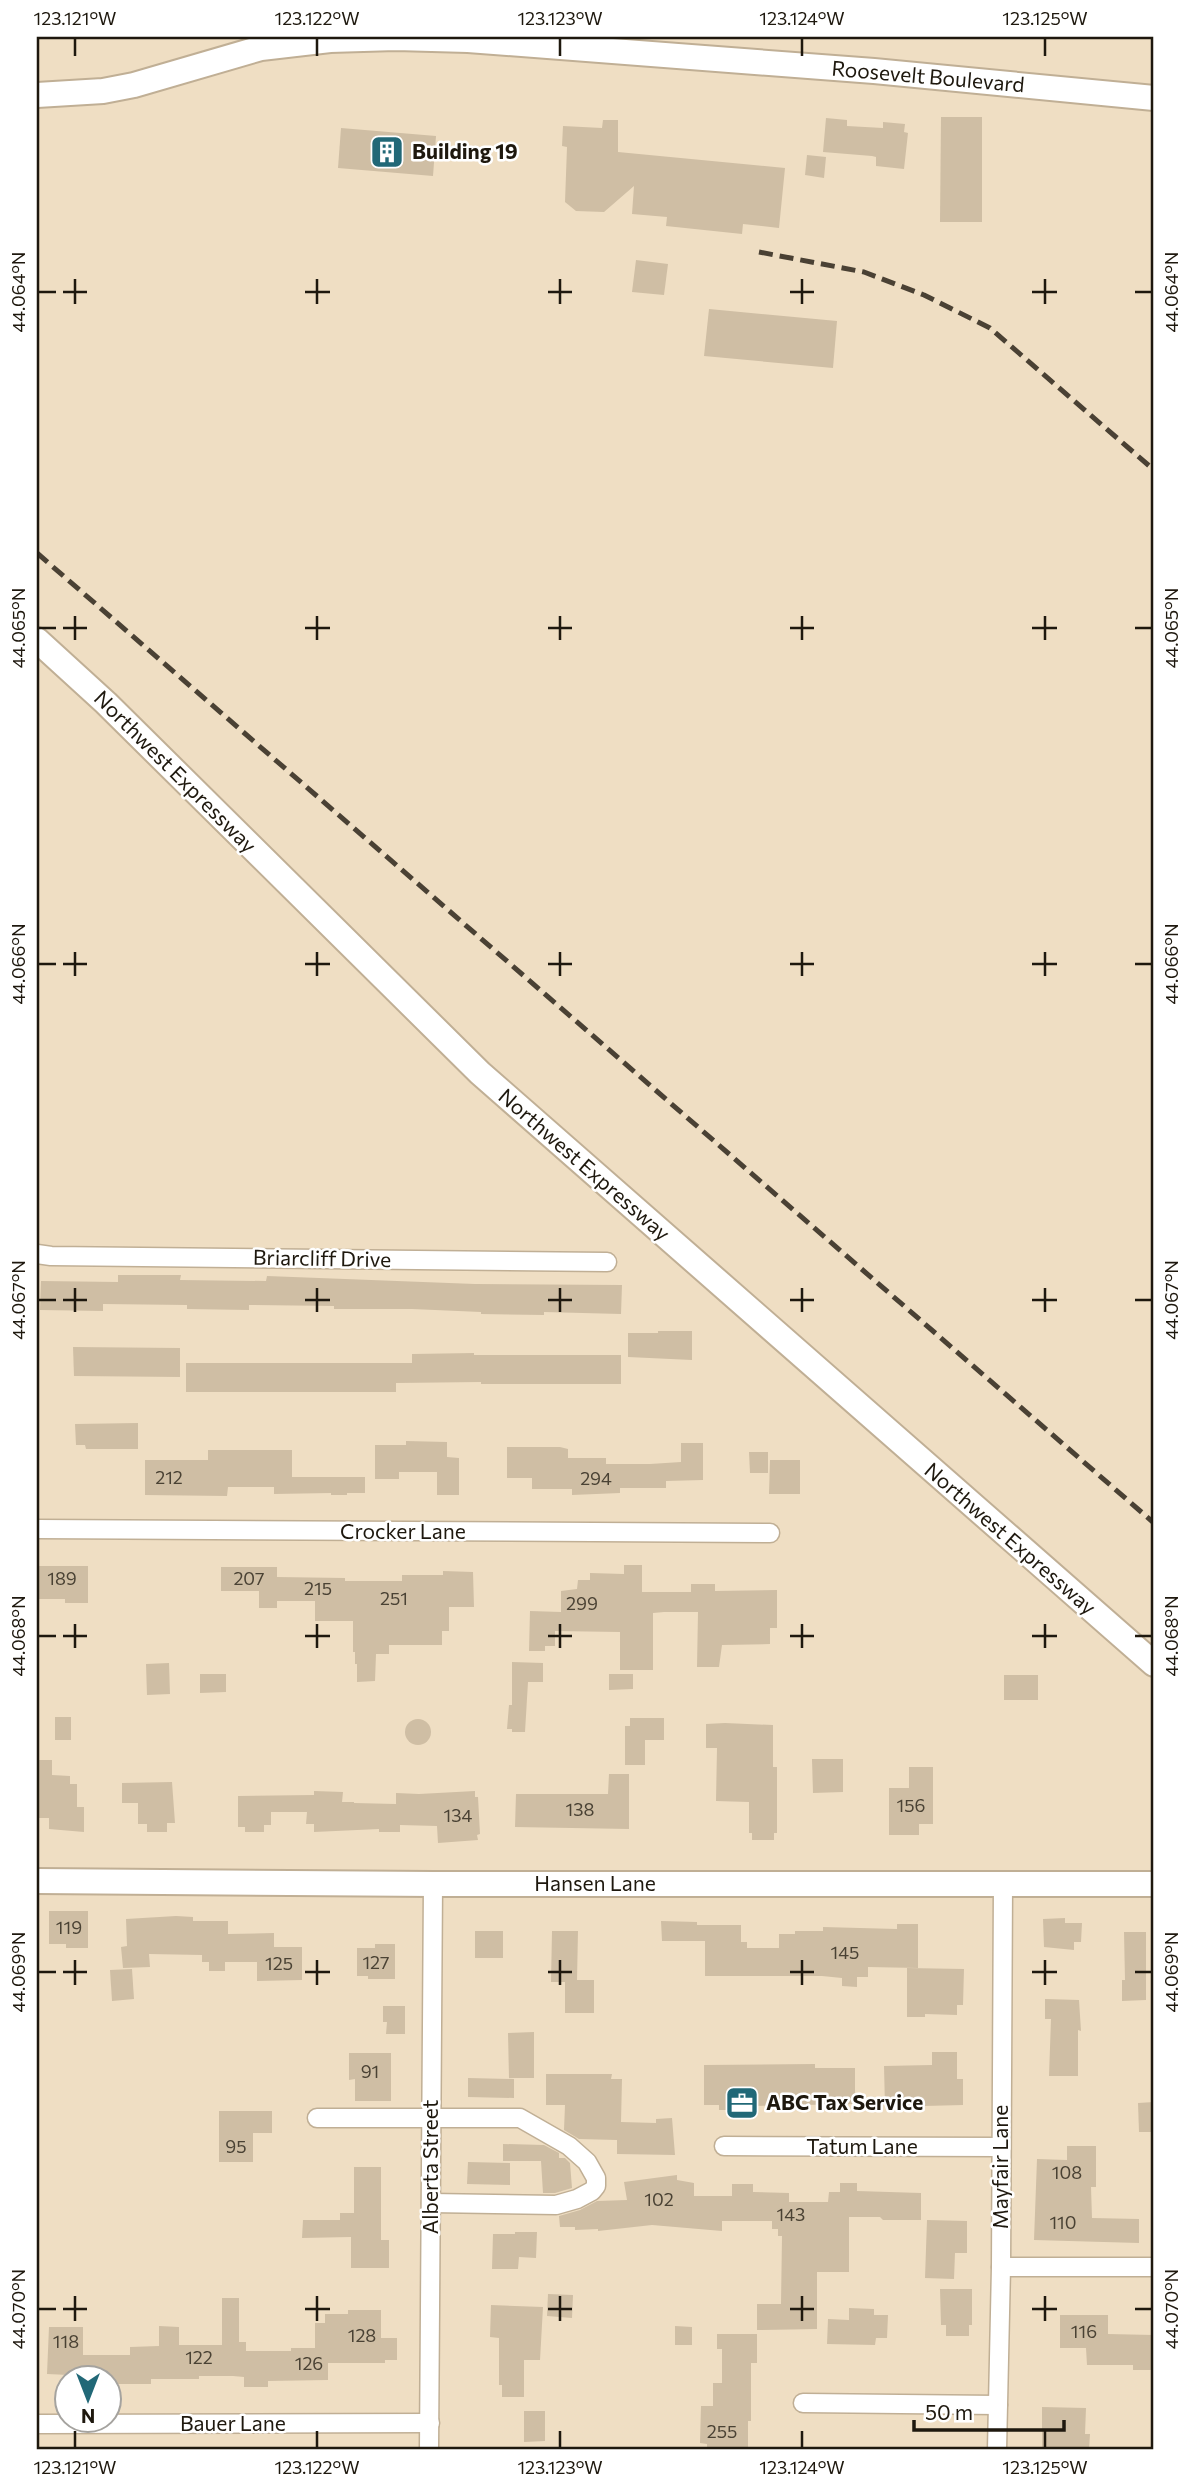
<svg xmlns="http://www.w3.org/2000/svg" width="1191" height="2487" font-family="Commissioner,sans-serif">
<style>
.building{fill:#cfbea4}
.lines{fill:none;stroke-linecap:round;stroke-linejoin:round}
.street-casing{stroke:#c0af95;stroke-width:21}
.secondary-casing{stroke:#c0af95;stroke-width:28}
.street{stroke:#fff;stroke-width:18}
.secondary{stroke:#fff;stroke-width:24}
.rail{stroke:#4a4134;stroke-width:5;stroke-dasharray:14 7;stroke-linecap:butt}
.ticks{fill:none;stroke:#1e180e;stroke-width:2.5}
.labels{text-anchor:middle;stroke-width:5;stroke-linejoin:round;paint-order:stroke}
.number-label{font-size:18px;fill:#4a4234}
.street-label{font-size:21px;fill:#1e180e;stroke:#fff}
.poi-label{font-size:21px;font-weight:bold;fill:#1e180e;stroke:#fff;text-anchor:start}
.neatline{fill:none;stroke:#1e180e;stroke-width:2.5}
.ticks-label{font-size:18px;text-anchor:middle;fill:#1e180e}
</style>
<rect width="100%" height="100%" fill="#efdec3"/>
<g class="building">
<path d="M941,117H982V222H940Z"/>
<path d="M826,118L847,120V126L883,128V122L905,124L904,132L908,133L904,169L876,166V157L872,156L823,152Z"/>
<path d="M603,120H618V152L785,168L779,228L743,224L742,234L666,226L667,217L632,214L634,186L604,212L576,211L565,202L567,147L562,146L563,126L602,128Z"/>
<path d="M341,128L436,136L433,176L338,168Z"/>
<path d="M807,155L826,157L824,178L805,175Z"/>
<path d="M636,260L668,264L664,295L632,292Z"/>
<path d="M709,309L837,321L833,368L704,356Z"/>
<path d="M118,1275H181L180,1280L266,1281L267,1276L475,1284L622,1285L621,1314L544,1312V1315L481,1314V1312L412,1309H334V1306L249,1305V1310L187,1309V1305L103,1304V1311L40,1310L41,1281L118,1282Z"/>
<path d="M658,1331H692V1360L628,1357V1333H658Z"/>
<path d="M73,1347L180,1348V1377L74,1376Z"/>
<path d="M474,1353V1355H621V1384H481V1382L396,1383V1392H186V1363H412V1354Z"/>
<path d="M138,1423V1449H86L85,1445H76L75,1424Z"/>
<path d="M406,1441L447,1442V1457L459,1458V1495H437V1472H399V1479H375V1445H406Z"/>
<path d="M681,1443H703V1480L666,1481V1488H620V1493L572,1495V1489H532V1478H507V1447H560L568,1449V1458H606V1464H650L681,1462Z"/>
<path d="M208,1450H292V1477H365V1493H347V1495H331V1493L274,1494V1487H228L227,1496L145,1495V1460H208Z"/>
<path d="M749,1452H768V1473H750Z"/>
<path d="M770,1460H800V1494H769Z"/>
<path d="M624,1565H642V1592H691V1584H715V1591L777,1590V1628H770V1644L722,1645L719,1667H697L698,1612H664L653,1613V1670H620V1632L555,1631V1646H545V1651H529L530,1611L561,1612V1591L577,1589L578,1580H590V1573L624,1574Z"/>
<path d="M37,1566H88V1603H65V1599H37Z"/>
<path d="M221,1567H277V1577L345,1578V1581H402V1575H443V1571L473,1572L474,1607H449V1631H442V1645H389V1654H376L375,1681L357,1682V1664H355V1652H353V1621H315V1601H277V1608H259V1591H221Z"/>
<path d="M512,1662L543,1663V1682H528L525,1732H512V1729H507L509,1705H512Z"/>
<path d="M169,1663L170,1694L147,1695L146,1664Z"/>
<path d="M200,1674H226V1692L200,1693Z"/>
<path d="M609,1674H633V1689L609,1690Z"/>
<rect x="1004" y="1675" width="34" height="25"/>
<rect x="55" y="1717" width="16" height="23"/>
<path d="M630,1718H664V1740H645V1765H625V1726H630Z"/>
<circle cx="418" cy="1732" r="13"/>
<path d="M725,1723L773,1725V1767H777V1833H774V1840H752V1833H749V1802L716,1801L717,1748H706V1724Z"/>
<path d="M812,1759H843V1792L813,1793Z"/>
<path d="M37,1760H52V1775L70,1776V1784H77V1807H84V1832L49,1829V1818H37Z"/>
<path d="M909,1767H933V1824H919V1835H889V1788H909Z"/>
<path d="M609,1774H629V1829L515,1827L516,1794H608Z"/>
<path d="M172,1782L175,1823H167V1832H147V1824H138V1803H122V1783Z"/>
<path d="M314,1791L343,1792L342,1802H354V1803L396,1804V1793L419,1794L475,1791V1797H478L480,1834L477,1835L478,1840L438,1843L437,1826L400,1825V1832H379V1829L314,1832V1824H306L307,1812H271V1825H264V1832H245V1827H238V1796L314,1795Z"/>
<path d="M49,1911H88V1948H66V1944H49Z"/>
<path d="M176,1916L193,1917V1921H228V1934L274,1933V1947H302V1980L257,1981V1962H225V1971H209V1962H202V1955L149,1954L150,1967L123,1968L121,1947L127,1946L126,1919Z"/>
<path d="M1065,1918V1923H1082L1081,1942H1074V1950L1044,1947L1043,1919Z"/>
<path d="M661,1921L697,1922V1925H741V1942H747V1948H779V1934H795V1931H823V1927L897,1929V1924H918V1968L868,1967V1977H857V1987L842,1986V1978L822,1976H705V1941H662Z"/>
<rect x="475" y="1931" width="28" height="27"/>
<path d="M552,1931H578L577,1980H594V2013H565V1982H551Z"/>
<path d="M1124,1932H1146V2000L1122,2001V1980H1125Z"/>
<path d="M375,1944H395V1979H368V1976H357V1948H375Z"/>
<path d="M907,1968L964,1969L963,2005H957V2015L925,2014V2017H907Z"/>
<path d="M132,1969L134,1999L112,2001L110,1970Z"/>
<path d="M1045,1999L1079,2000L1081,2031L1078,2030V2076H1049L1051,2019H1045Z"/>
<path d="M383,2006H405V2034H386L387,2022H383Z"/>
<path d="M534,2032V2078H509L508,2033Z"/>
<path d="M932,2052H957V2079H963V2105L885,2107L884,2066L932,2065Z"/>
<path d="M349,2053H391V2101H355V2079L349,2080Z"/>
<path d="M815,2064V2068H855V2104L751,2106V2110H719V2105H704V2065Z"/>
<path d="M546,2074H612L611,2079H622L621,2122L656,2123V2119L672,2118L675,2155L617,2154V2140L579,2139L564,2130L565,2105H546Z"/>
<path d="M468,2078L514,2079V2098L468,2097Z"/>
<path d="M1154,2102V2132H1139L1138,2103Z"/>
<path d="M219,2111H272V2133H253V2162H219Z"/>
<path d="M503,2144L544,2145L559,2153V2158H565L570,2163L572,2188L555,2193H543L541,2161H503Z"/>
<path d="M1067,2146H1096V2187H1091L1092,2218L1139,2219V2243L1034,2240L1037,2159L1067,2160Z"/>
<path d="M468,2162L510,2163V2185L467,2184Z"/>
<path d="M354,2167H381V2240H389V2268H351V2237L302,2238L303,2220H340V2213H354Z"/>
<path d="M677,2175V2180L694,2183V2196H732V2184H753V2192L789,2193V2202H828L829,2192H840V2183H857V2191L921,2193V2220H883L880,2217H849V2272H817V2329L757,2330V2304H781L782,2236H778V2229H772V2221H722V2231L652,2225L598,2231V2229L575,2230V2227H560L559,2216L580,2210L597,2201L627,2200L624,2182Z"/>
<path d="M927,2220L967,2221V2253H955L954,2279L925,2278Z"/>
<path d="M515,2232H537L536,2258L519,2257L518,2269H492L493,2234H515Z"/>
<path d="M940,2289H972V2325H969V2336H946V2325H941Z"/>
<path d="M548,2294L573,2295L572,2318L547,2316Z"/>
<path d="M222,2298H239V2342H246V2351H291V2348H315V2323H325V2314H348V2310H381V2338H397V2360H385V2363H328V2380L268,2381V2387H244V2377L233,2376H199V2379H151V2384H108V2378H69V2375L47,2374L49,2327H83V2355H130V2347L159,2346V2326L179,2327V2345H222Z"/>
<path d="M491,2305L543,2307L540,2360H524V2397H502V2385H499V2338L490,2337Z"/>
<path d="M849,2308L874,2309V2315H888L887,2338H876L875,2345L827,2344L828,2319L849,2320Z"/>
<path d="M1060,2315H1108V2334L1153,2335V2370H1133V2365H1087L1086,2348H1060Z"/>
<path d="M675,2326L692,2327V2345H675Z"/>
<path d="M717,2334H757V2363H751V2421H748V2450H707V2444L700,2443L701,2406H713V2383H722V2349H717Z"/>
<path d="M1042,2407L1086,2408L1085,2434H1090L1089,2450H1042Z"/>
<path d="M524,2411H545V2441L524,2442Z"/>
</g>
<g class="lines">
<defs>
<g id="street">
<path d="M37,1254L51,1256L607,1262"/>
<path d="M37,1529L770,1533"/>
<path d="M317,2118H520L569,2146L587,2162L596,2178V2186L592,2191L577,2199L556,2205L431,2203"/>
<path d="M724,2146L1000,2147"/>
<path d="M1001,2267H1154"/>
<path d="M803,2403L998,2405"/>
<path d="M37,2424L430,2423"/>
<path d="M429,2450L433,1884"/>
<path d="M997,2450L1001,2267L1003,1884"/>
</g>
<g id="secondary">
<path d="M37,95L103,91L134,85L261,48L330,40L396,38L468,40L874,71L1154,98"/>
<path d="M37,640L106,703L480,1073L1154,1664"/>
<path d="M37,1881L433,1884H1154"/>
</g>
</defs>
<use href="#street" class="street-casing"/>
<use href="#secondary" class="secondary-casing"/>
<use href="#street" class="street"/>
<use href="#secondary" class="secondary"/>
<g class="rail">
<path d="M759,252L864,272L924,295L990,328L1154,470"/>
<path d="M37,553L1154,1523"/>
</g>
</g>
<path class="ticks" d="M75,38V56M317,38V56M560,38V56M802,38V56M1045,38V56M75,279V304M317,279V304M560,279V304M802,279V304M1045,279V304M38,292H56M63,292H87M305,292H330M548,292H572M790,292H814M1032,292H1057M1135,292H1152M75,616V640M317,616V640M560,616V640M802,616V640M1045,616V640M38,628H56M63,628H87M305,628H330M548,628H572M790,628H814M1032,628H1057M1135,628H1152M75,952V976M317,952V976M560,952V976M802,952V976M1045,952V976M38,964H56M63,964H87M305,964H330M548,964H572M790,964H814M1032,964H1057M1135,964H1152M75,1288V1312M317,1288V1312M560,1288V1312M802,1288V1312M1045,1288V1312M38,1300H56M63,1300H87M305,1300H330M548,1300H572M790,1300H814M1032,1300H1057M1135,1300H1152M75,1624V1648M317,1624V1648M560,1624V1648M802,1624V1648M1045,1624V1648M38,1636H56M63,1636H87M305,1636H330M548,1636H572M790,1636H814M1032,1636H1057M1135,1636H1152M75,1960V1985M317,1960V1985M560,1960V1985M802,1960V1985M1045,1960V1985M38,1972H56M63,1972H87M305,1972H330M548,1972H572M790,1972H814M1032,1972H1057M1135,1972H1152M75,2296V2321M317,2296V2321M560,2296V2321M802,2296V2321M1045,2296V2321M38,2309H56M63,2309H87M305,2309H330M548,2309H572M790,2309H814M1032,2309H1057M1135,2309H1152M75,2431V2448M317,2431V2448M560,2431V2448M802,2431V2448M1045,2431V2448"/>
<defs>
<symbol id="building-square" viewBox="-11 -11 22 22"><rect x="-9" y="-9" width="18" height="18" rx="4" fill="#216877" stroke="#fff"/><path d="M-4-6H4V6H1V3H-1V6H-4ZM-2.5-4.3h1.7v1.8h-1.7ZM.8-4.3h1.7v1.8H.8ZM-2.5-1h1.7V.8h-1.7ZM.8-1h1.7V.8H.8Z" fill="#fff"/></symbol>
<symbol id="office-square" viewBox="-11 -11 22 22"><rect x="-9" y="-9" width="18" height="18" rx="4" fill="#216877" stroke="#fff"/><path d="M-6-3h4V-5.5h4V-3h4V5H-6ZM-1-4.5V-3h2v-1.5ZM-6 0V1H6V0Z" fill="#fff"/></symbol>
</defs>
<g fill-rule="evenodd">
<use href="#building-square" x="368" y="133" width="38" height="38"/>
<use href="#office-square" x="723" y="2084" width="38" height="38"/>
</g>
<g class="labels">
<g class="number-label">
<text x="169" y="1484">212</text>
<text x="596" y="1485">294</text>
<text x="62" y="1585">189</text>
<text x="249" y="1585">207</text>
<text x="318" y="1595">215</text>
<text x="394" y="1605">251</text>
<text x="582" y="1610">299</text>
<text x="911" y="1812">156</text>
<text x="580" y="1816">138</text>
<text x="458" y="1822">134</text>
<text x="69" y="1934">119</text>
<text x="845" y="1959">145</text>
<text x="376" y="1969">127</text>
<text x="279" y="1970">125</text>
<text x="370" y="2078">91</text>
<text x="236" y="2153">95</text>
<text x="1067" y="2179">108</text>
<text x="659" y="2206">102</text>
<text x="791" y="2221">143</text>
<text x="1063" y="2229">110</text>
<text x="1084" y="2338">116</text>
<text x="362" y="2342">128</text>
<text x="66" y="2348">118</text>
<text x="199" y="2364">122</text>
<text x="309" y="2370">126</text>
<text x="722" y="2438">255</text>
</g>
<g class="street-label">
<text transform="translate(928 77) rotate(5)" y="7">Roosevelt Boulevard</text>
<text transform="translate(175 772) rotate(45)" y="7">Northwest Expressway</text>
<text transform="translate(584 1165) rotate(41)" y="7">Northwest Expressway</text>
<text transform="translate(322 1259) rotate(1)" y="7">Briarcliff Drive</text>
<text x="403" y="1539">Crocker Lane</text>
<text transform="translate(1010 1539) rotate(41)" y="7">Northwest Expressway</text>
<text x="595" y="1891">Hansen Lane</text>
<text x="862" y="2154">Tatum Lane</text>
<text transform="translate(431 2167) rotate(-90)" y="7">Alberta Street</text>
<text transform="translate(1001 2167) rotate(-90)" y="7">Mayfair Lane</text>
<text x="233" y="2431">Bauer Lane</text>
</g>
<g class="poi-label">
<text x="412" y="159">Building 19</text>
<text x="766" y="2110">ABC Tax Service</text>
</g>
</g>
<rect width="1191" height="2487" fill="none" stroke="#ffffff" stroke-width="77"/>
<g transform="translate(88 2399) rotate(180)"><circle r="33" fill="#ffffff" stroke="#a5a39f" stroke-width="2"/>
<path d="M0-5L12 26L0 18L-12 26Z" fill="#216877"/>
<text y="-10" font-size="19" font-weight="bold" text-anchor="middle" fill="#1e180e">N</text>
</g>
<path d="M914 2420v10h150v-10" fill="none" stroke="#1e180e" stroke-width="3.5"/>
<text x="925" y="2420" font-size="21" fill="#1e180e" stroke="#ffffff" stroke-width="5" paint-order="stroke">50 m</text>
<rect x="38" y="38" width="1114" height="2410" class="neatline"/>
<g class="ticks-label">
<text x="75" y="25">123.121°W</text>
<text x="317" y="25">123.122°W</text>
<text x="560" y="25">123.123°W</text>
<text x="802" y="25">123.124°W</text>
<text x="1045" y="25">123.125°W</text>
<text transform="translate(1172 292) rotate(-90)" y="6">44.064°N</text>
<text transform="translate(19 292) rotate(-90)" y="6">44.064°N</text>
<text transform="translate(1172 628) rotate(-90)" y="6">44.065°N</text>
<text transform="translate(19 628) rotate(-90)" y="6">44.065°N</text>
<text transform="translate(19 964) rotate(-90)" y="6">44.066°N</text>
<text transform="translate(1172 964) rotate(-90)" y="6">44.066°N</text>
<text transform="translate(19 1300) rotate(-90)" y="6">44.067°N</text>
<text transform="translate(1172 1300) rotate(-90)" y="6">44.067°N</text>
<text transform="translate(19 1636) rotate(-90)" y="6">44.068°N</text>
<text transform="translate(1172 1636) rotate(-90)" y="6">44.068°N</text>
<text transform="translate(1172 1972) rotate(-90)" y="6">44.069°N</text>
<text transform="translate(19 1972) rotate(-90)" y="6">44.069°N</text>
<text transform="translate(19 2309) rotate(-90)" y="6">44.070°N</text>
<text transform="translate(1172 2309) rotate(-90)" y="6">44.070°N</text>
<text x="75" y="2474">123.121°W</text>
<text x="317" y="2474">123.122°W</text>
<text x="560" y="2474">123.123°W</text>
<text x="802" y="2474">123.124°W</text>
<text x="1045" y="2474">123.125°W</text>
</g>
</svg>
